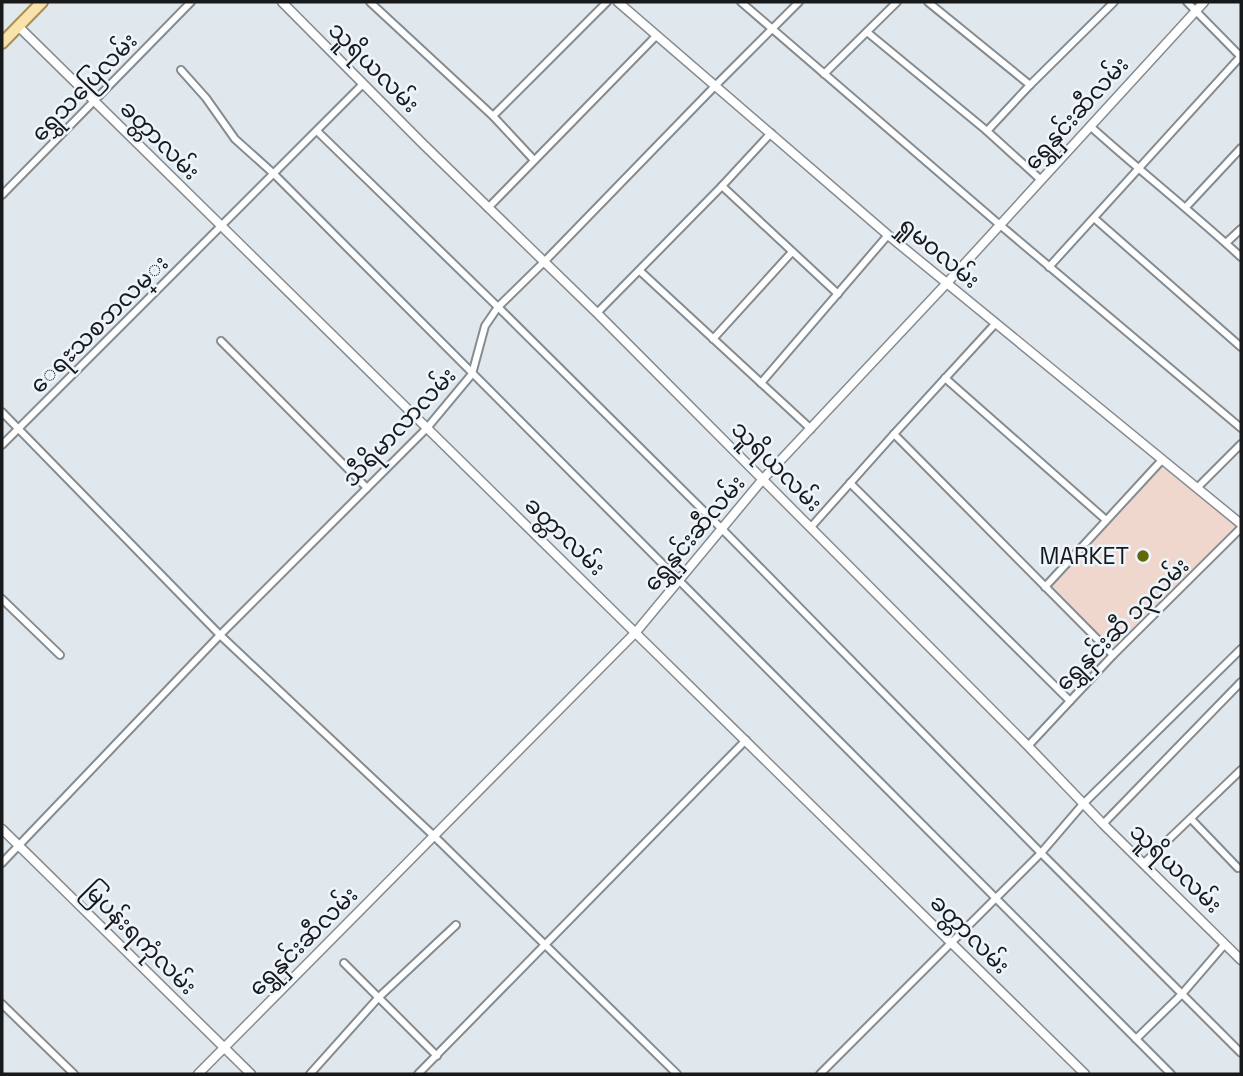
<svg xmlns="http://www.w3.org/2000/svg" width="1243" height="1076" font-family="'Space Grotesk','Noto Sans Myanmar',sans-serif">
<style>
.commercial{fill:#f0d7ce}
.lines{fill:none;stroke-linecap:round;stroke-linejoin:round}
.minor-casing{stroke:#858c91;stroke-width:10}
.tertiary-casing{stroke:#858c91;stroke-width:11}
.primary-casing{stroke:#a98f56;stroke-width:14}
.minor{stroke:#fff;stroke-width:6}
.tertiary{stroke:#fff;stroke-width:8}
.primary{stroke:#fae2ad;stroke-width:10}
.poi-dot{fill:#626807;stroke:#eef5fb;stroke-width:2.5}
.labels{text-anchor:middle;stroke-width:5;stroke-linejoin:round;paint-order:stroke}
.street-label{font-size:23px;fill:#17191b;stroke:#eef5fb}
.poi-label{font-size:23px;fill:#17191b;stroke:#eef5fb;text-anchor:end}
</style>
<rect width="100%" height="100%" fill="#e1e8ed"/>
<path class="commercial" d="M1162,467L1237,526L1112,648L1052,586Z"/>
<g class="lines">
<defs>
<g id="minor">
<path d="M370,2L493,116"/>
<path d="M741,2L1000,225L1241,428"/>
<path d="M928,2L1030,85L1114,2"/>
<path d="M1187,2L1241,57"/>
<path d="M867,32L987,131L1030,85"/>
<path d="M181,70L206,98L235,139L274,174L1171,1074"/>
<path d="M824,74L897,2"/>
<path d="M1090,126C1140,171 1192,212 1241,257"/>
<path d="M317,131L498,307L722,529L1041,853L1241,1053"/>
<path d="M987,131L1041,180"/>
<path d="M533,159L493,116L607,2"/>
<path d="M722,186L838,294"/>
<path d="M2,195L191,2"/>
<path d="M1186,207L1241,148"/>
<path d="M488,208L656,36"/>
<path d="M1094,218L1241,347"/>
<path d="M1226,243L1241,229"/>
<path d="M1049,267L1241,56"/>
<path d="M640,271L811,429"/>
<path d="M597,313L722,186L771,133"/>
<path d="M713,339L792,252"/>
<path d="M221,341L367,488"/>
<path d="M945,378L1106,520"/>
<path d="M761,383L888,235"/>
<path d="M2,412L220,635L434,836L677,1074"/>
<path d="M894,434L1113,655"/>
<path d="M2,445L363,84"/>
<path d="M850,483L1070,701"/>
<path d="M1197,488L1241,444"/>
<path d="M811,527L894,434L995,324"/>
<path d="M1045,587L1162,460"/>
<path d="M2,599L60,655"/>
<path d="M1028,746L1113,655L1241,528"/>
<path d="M1191,819L1238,868"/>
<path d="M1103,824L1241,682"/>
<path d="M2,863L220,635L427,428L472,374L485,326L498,307L545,261L716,85L799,2"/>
<path d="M1143,864L1241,770"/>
<path d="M344,963L437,1056"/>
<path d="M2,1004L74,1074"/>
<path d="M1136,1039L1182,994L1225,944"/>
<path d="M310,1074L379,997L456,925"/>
<path d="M418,1074L746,740"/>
<path d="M820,1074L1041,853L1083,804L1241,649"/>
</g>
<g id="tertiary">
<path d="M282,2L422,143L597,313L1028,746L1103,824L1241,960"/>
<path d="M618,2L888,235L1241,524"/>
<path d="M18,26C372,377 730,724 1085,1074"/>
<path d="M2,829L251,1074"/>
<path d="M198,1074L636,632L763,479L946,284L1204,2"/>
</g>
<path id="primary" d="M2,43L42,2"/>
</defs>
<use href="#minor" class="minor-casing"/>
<use href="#tertiary" class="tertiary-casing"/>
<use href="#primary" class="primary-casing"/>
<use href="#minor" class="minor"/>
<use href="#tertiary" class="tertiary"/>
<use href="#primary" class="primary"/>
</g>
<circle class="poi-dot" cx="1143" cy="556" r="7"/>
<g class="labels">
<g class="street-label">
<text transform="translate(374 67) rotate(45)" y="8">သူရိယလမ်း</text>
<text transform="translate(84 87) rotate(-46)" y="8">ရွှေသပြေလမ်း</text>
<text transform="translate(1076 113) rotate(-48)" y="8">ရွှေနှင်းဆီလမ်း</text>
<text transform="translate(160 140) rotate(45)" y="8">ခတ္တာလမ်း</text>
<text transform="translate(939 252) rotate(40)" y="8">ရှုမဝလမ်း</text>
<text transform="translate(99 324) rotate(-45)" y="8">ေရႊသစၥာလမ္း</text>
<text transform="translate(399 427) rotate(-47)" y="8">သီရိမာလာလမ်း</text>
<text transform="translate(777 466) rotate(45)" y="8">သူရိယလမ်း</text>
<text transform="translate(694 533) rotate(-50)" y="8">ရွှေနှင်းဆီလမ်း</text>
<text transform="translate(565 536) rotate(44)" y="8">ခတ္တာလမ်း</text>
<text transform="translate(1122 624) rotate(-45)" y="8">ရွှေနှင်းဆီ ၁၃လမ်း</text>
<text transform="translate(1176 868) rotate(44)" y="8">သူရိယလမ်း</text>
<text transform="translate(970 934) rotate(45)" y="8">ခတ္တာလမ်း</text>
<text transform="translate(140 938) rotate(45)" y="8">မြပန်းရကုံလမ်း</text>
<text transform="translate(303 941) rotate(-45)" y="8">ရွှေနှင်းဆီလမ်း</text>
</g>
<g class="poi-label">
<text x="1129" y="564">MARKET</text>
</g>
</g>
<rect width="1243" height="1076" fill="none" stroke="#17191b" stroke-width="7"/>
</svg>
